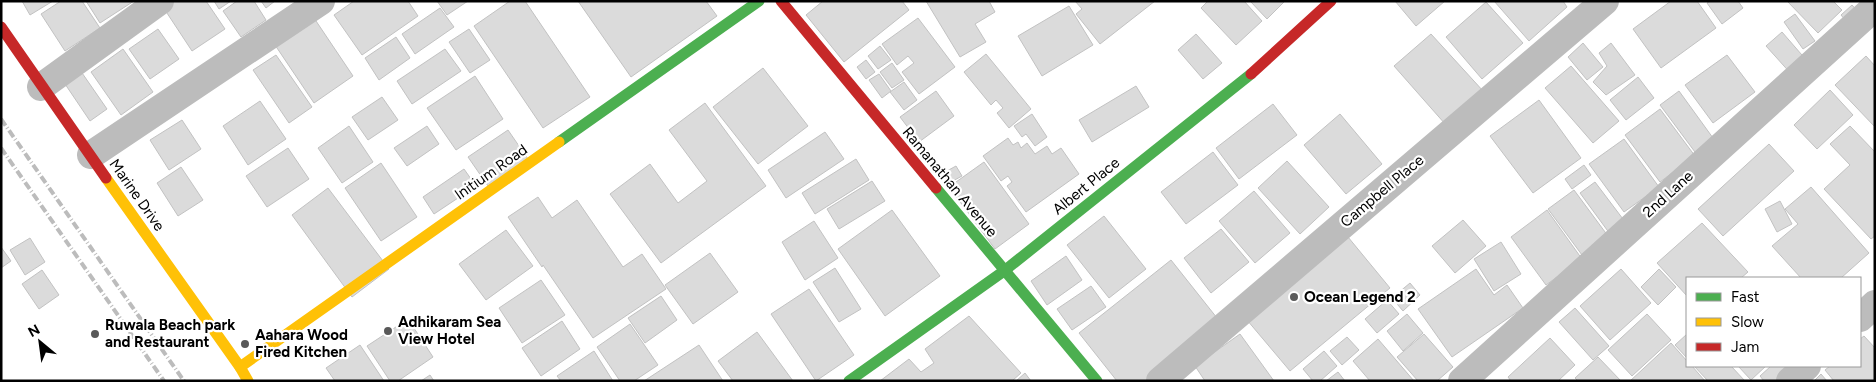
<svg xmlns="http://www.w3.org/2000/svg" width="1876" height="382" font-family="Figtree,sans-serif">
<style>
.building{fill:#dbdbdb;stroke:#c2c2c2}
.lines{fill:none;stroke-linecap:round;stroke-linejoin:round}
.street{stroke:#bcbcbc;stroke-width:28}
.fast{stroke:#4caf50;stroke-width:11}
.slow{stroke:#ffc107;stroke-width:11}
.jam{stroke:#c62828;stroke-width:11}
.rail{stroke:#bcbcbc;stroke-width:4;stroke-dasharray:8 2.5 1 2.5;stroke-linecap:butt}
.poi-dot{fill:#595959;stroke:#fff;stroke-width:2}
.labels{text-anchor:middle;stroke-width:4.5;stroke-linejoin:round;paint-order:stroke}
.street-label{font-size:15px;fill:#000;stroke:#fff}
.poi-label{font-size:15px;font-weight:bold;fill:#000;stroke:#fff;text-anchor:start}
</style>
<rect width="100%" height="100%" fill="#fff"/>
<g class="building">
<path d="M22,1H53L30,15Z"/>
<path d="M61,1H82L100,28L65,51L41,14Z"/>
<path d="M86,1H134L100,23Z"/>
<path d="M171,1H206L225,29L192,51L163,7Z"/>
<path d="M214,1H231L219,9Z"/>
<path d="M237,1H254L266,20L241,37L223,11Z"/>
<path d="M261,1H275L266,8Z"/>
<path d="M354,1H408L418,16L362,55L334,15Z"/>
<path d="M437,1H468L447,15Z"/>
<path d="M510,1H525L590,97L543,128L474,26Z"/>
<path d="M578,1H706L717,16L631,77Z"/>
<path d="M823,1H902L909,10L844,62L806,15Z"/>
<path d="M926,1H989L995,12L975,24L986,42L960,57Z"/>
<path d="M1075,1H1155L1100,44L1076,14L1082,9Z"/>
<path d="M1208,1H1244L1262,21L1236,45L1201,8Z"/>
<path d="M1250,1H1285L1267,19Z"/>
<path d="M1395,1H1445L1416,26Z"/>
<path d="M1494,1H1563L1567,7L1529,41Z"/>
<path d="M1671,1H1697L1716,28L1661,68L1633,29Z"/>
<path d="M1710,1H1738L1743,8L1722,24L1707,3Z"/>
<path d="M1787,1H1833L1842,10L1818,33Z"/>
<path d="M1486,2L1523,43L1482,79L1446,37Z"/>
<path d="M1852,5L1863,17L1851,27L1841,15Z"/>
<path d="M1069,6L1093,45L1042,76L1018,36Z"/>
<path d="M440,8L454,27L415,54L402,34Z"/>
<path d="M1795,14L1815,41L1803,49L1784,22Z"/>
<path d="M314,18L353,76L314,103L275,45Z"/>
<path d="M918,18L955,67L919,94L902,72L914,63L908,56L897,65L882,44Z"/>
<path d="M158,29L179,59L150,79L129,49Z"/>
<path d="M469,29L490,60L470,73L449,42Z"/>
<path d="M1782,32L1808,62L1793,76L1766,46Z"/>
<path d="M1196,34L1222,63L1203,79L1178,50Z"/>
<path d="M1431,34L1484,92L1446,125L1394,66Z"/>
<path d="M396,37L410,58L379,80L365,58Z"/>
<path d="M1583,43L1603,67L1587,80L1568,57Z"/>
<path d="M1611,43L1635,75L1606,95L1593,82L1607,66L1599,53Z"/>
<path d="M880,46L891,60L878,69L868,56Z"/>
<path d="M123,49L153,92L121,115L91,72Z"/>
<path d="M445,49L461,71L412,104L397,81Z"/>
<path d="M986,54L1031,109L1009,128L997,113L1003,108L996,100L991,105L964,72Z"/>
<path d="M276,55L312,107L289,123L253,70Z"/>
<path d="M1727,55L1755,92L1713,123L1685,85Z"/>
<path d="M1866,56L1875,66V127L1835,85Z"/>
<path d="M866,60L875,72L866,79L857,67Z"/>
<path d="M892,63L904,80L892,88L880,72Z"/>
<path d="M1571,66L1619,121L1593,143L1545,88Z"/>
<path d="M763,68L808,126L758,164L713,107Z"/>
<path d="M80,70L107,109L90,121L63,81Z"/>
<path d="M879,74L891,91L882,98L869,80Z"/>
<path d="M475,76L503,119L456,150L427,108Z"/>
<path d="M1638,77L1654,98L1626,120L1610,100Z"/>
<path d="M904,82L917,100L904,110L890,92Z"/>
<path d="M1136,86L1149,107L1092,142L1079,120Z"/>
<path d="M1830,90L1853,115L1817,149L1794,125Z"/>
<path d="M936,91L954,116L919,142L900,117Z"/>
<path d="M1679,91L1713,138L1695,152L1660,105Z"/>
<path d="M382,97L398,120L368,140L352,117Z"/>
<path d="M1539,100L1581,158L1533,193L1490,136Z"/>
<path d="M260,101L286,139L248,165L223,126Z"/>
<path d="M705,103L766,186L661,263L610,194L650,164L678,203L707,181L669,130Z"/>
<path d="M1273,104L1297,135L1239,179L1216,148Z"/>
<path d="M1660,109L1695,156L1660,182L1625,135Z"/>
<path d="M1032,114L1047,137L1035,146L1026,134L1022,137L1014,126Z"/>
<path d="M1340,114L1382,164L1346,194L1304,145Z"/>
<path d="M182,120L201,149L169,170L150,140Z"/>
<path d="M349,126L373,162L342,183L318,148Z"/>
<path d="M427,126L439,144L407,166L394,148Z"/>
<path d="M1850,126L1875,152V236L1871,239L1824,189L1850,165L1830,144Z"/>
<path d="M508,130L528,159L488,186L468,157Z"/>
<path d="M825,132L844,159L786,198L768,170Z"/>
<path d="M1008,138L1013,145L1018,142L1021,148L1027,143L1035,154L1047,146L1052,154L1061,148L1079,174L1026,212L1007,186L1012,182L1008,176L1001,181L983,156Z"/>
<path d="M1624,139L1659,187L1624,212L1589,164Z"/>
<path d="M1769,144L1794,171L1723,236L1698,209Z"/>
<path d="M288,148L309,179L267,207L246,176Z"/>
<path d="M1213,152L1238,185L1186,224L1161,192Z"/>
<path d="M856,159L869,180L815,214L802,193Z"/>
<path d="M1287,161L1329,207L1300,234L1258,188Z"/>
<path d="M984,162L1029,224L995,249L949,187Z"/>
<path d="M381,163L417,217L381,241L345,188Z"/>
<path d="M1584,165L1591,175L1572,189L1565,179Z"/>
<path d="M956,166L962,176L951,182L945,172Z"/>
<path d="M181,167L203,200L178,216L157,183Z"/>
<path d="M464,169L476,186L434,214L423,197Z"/>
<path d="M872,181L885,201L839,229L827,209Z"/>
<path d="M1595,182L1626,223L1610,234L1580,193Z"/>
<path d="M1811,187L1869,253L1841,278H1801L1772,246L1798,224L1785,209Z"/>
<path d="M328,188L389,269L352,297L292,215Z"/>
<path d="M1574,190L1608,236L1582,255L1548,209Z"/>
<path d="M1254,191L1290,233L1255,263L1219,221Z"/>
<path d="M538,197L552,218L577,200L623,267L642,254L666,289L593,338L543,265L542,267L508,217Z"/>
<path d="M1780,201L1792,224L1777,232L1765,209Z"/>
<path d="M892,210L940,276L885,316L838,249Z"/>
<path d="M1547,210L1582,259L1546,285L1511,237Z"/>
<path d="M1104,216L1146,269L1109,298L1067,245Z"/>
<path d="M1463,220L1486,246L1455,273L1432,246Z"/>
<path d="M814,221L838,258L805,280L782,242Z"/>
<path d="M1702,223L1748,272L1741,278H1687V296L1657,263Z"/>
<path d="M1221,229L1249,262L1211,293L1184,258Z"/>
<path d="M506,230L533,266L486,300L459,264Z"/>
<path d="M1348,237L1390,288L1290,371L1247,320Z"/>
<path d="M30,238L45,262L25,275L10,250Z"/>
<path d="M1501,242L1521,274L1494,291L1474,259Z"/>
<path d="M1,247L11,261L1,268Z"/>
<path d="M710,253L738,292L693,324L665,285Z"/>
<path d="M1066,256L1082,280L1047,305L1031,281Z"/>
<path d="M1171,260L1221,323L1148,381H1117L1079,333Z"/>
<path d="M835,268L861,309L839,322L813,282Z"/>
<path d="M1476,269L1494,295L1507,285L1523,308L1452,357L1418,309Z"/>
<path d="M1621,269L1651,303L1610,340L1580,306Z"/>
<path d="M1659,269L1676,287L1658,305L1641,287Z"/>
<path d="M42,270L59,295L39,309L22,284Z"/>
<path d="M541,280L565,315L522,343L499,308Z"/>
<path d="M1410,283L1420,295L1403,311L1392,298Z"/>
<path d="M1091,286L1106,307L1072,330L1057,309Z"/>
<path d="M809,289L854,355L816,381L771,314Z"/>
<path d="M661,296L677,320L645,343L628,318Z"/>
<path d="M1387,300L1399,314L1377,333L1365,319Z"/>
<path d="M1575,308L1609,346L1593,360L1559,322Z"/>
<path d="M1407,314L1423,333L1403,351L1387,331Z"/>
<path d="M1647,314L1671,340L1632,376L1608,350Z"/>
<path d="M969,316L1021,373L1012,381H880L909,359L921,372L934,363L925,349Z"/>
<path d="M408,319L433,357L398,381H390L367,346Z"/>
<path d="M562,321L580,349L541,376L522,348Z"/>
<path d="M630,324L658,365L634,381H620L597,347Z"/>
<path d="M757,332L793,381H733L718,361Z"/>
<path d="M1240,334L1274,381H1205L1195,366Z"/>
<path d="M1424,334L1453,367L1437,381H1418L1397,357Z"/>
<path d="M1687,334V358L1675,345Z"/>
<path d="M1864,336L1875,348V381H1834L1825,370L1830,366H1860V339Z"/>
<path d="M1347,337L1359,350L1342,365L1330,351Z"/>
<path d="M1550,338L1575,365L1558,381H1511L1508,377Z"/>
<path d="M1378,339L1414,381H1370L1353,361Z"/>
<path d="M1671,343L1687,361V366H1692L1705,381H1630Z"/>
<path d="M360,345L384,381H335L326,368Z"/>
<path d="M699,345L723,381H644Z"/>
<path d="M594,351L613,381H561L557,376Z"/>
<path d="M1324,351L1337,366L1320,381H1313L1303,369Z"/>
<path d="M1598,357L1621,381H1578L1575,378Z"/>
<path d="M1694,366H1731L1745,381H1708Z"/>
<path d="M1738,366H1766L1751,380Z"/>
<path d="M1771,366H1792L1778,381H1764L1760,376Z"/>
<path d="M1338,372L1345,381H1326Z"/>
<path d="M1025,373L1031,381H1016Z"/>
<path d="M1821,374L1827,381H1814Z"/>
<path d="M430,375L434,381H421Z"/>
</g>
<g class="lines">
<g class="street">
<path d="M41,87L160,1"/>
<path d="M91,155L321,1"/>
<path d="M1860,318L1875,304"/>
<path d="M1160,381L1605,1"/>
<path d="M1462,381L1875,7"/>
<path d="M1790,381L1807,366"/>
</g>
<g class="fast">
<path d="M559,142L759,1"/>
<path d="M936,188L1097,381"/>
<path d="M849,381L1004,271L1251,74"/>
</g>
<g class="slow">
<path d="M106,178L240,367L248,381"/>
<path d="M240,367L559,142"/>
</g>
<g class="jam">
<path d="M781,1L936,188"/>
<path d="M1,27L106,178"/>
<path d="M1251,74L1331,1"/>
</g>
<g class="rail">
<path d="M1,119L184,381"/>
<path d="M1,148L164,381"/>
</g>
</g>
<g class="poi-dot">
<circle cx="1294" cy="297" r="5"/>
<circle cx="388" cy="331" r="5"/>
<circle cx="95" cy="334" r="5"/>
<circle cx="245" cy="344" r="5"/>
</g>
<g class="labels">
<g class="street-label">
<text transform="translate(491 172) rotate(-35)" y="5">Initium Road</text>
<text transform="translate(950 182) rotate(50)" y="5">Ramanathan Avenue</text>
<text transform="translate(1086 186) rotate(-39)" y="5">Albert Place</text>
<text transform="translate(1382 191) rotate(-40)" y="5">Campbell Place</text>
<text transform="translate(1668 194) rotate(-42)" y="5">2nd Lane</text>
<text transform="translate(137 195) rotate(55)" y="5">Marine Drive</text>
</g>
<g class="poi-label">
<text x="1304" y="302">Ocean Legend 2</text>
<text x="398" y="327">Adhikaram Sea<tspan x="398" dy="17">View Hotel</tspan></text>
<text x="105" y="330">Ruwala Beach park<tspan x="105" dy="17">and Restaurant</tspan></text>
<text x="255" y="340">Aahara Wood<tspan x="255" dy="17">Fired Kitchen</tspan></text>
</g>
</g>
<rect width="1876" height="382" fill="none" stroke="#000000" stroke-width="5"/>
<rect x="1686" y="277" width="175" height="90" fill="#ffffff" stroke="#999999"/>
<rect x="1696" y="293" width="25" height="8" fill="#4caf50" stroke="#999999"/>
<text x="1731" y="302" font-size="15" fill="#000000">Fast</text>
<rect x="1696" y="318" width="25" height="8" fill="#ffc107" stroke="#999999"/>
<text x="1731" y="327" font-size="15" fill="#000000">Slow</text>
<rect x="1696" y="343" width="25" height="8" fill="#c62828" stroke="#999999"/>
<text x="1731" y="352" font-size="15" fill="#000000">Jam</text>
<g transform="translate(40 342) rotate(331)" stroke="#ffffff" stroke-width="4" paint-order="stroke">
<path d="M0-4L9 19L0 12L-9 19Z" fill="#000000"/>
<text y="-8" font-size="14" font-weight="bold" text-anchor="middle" fill="#000000">N</text>
</g>
</svg>
